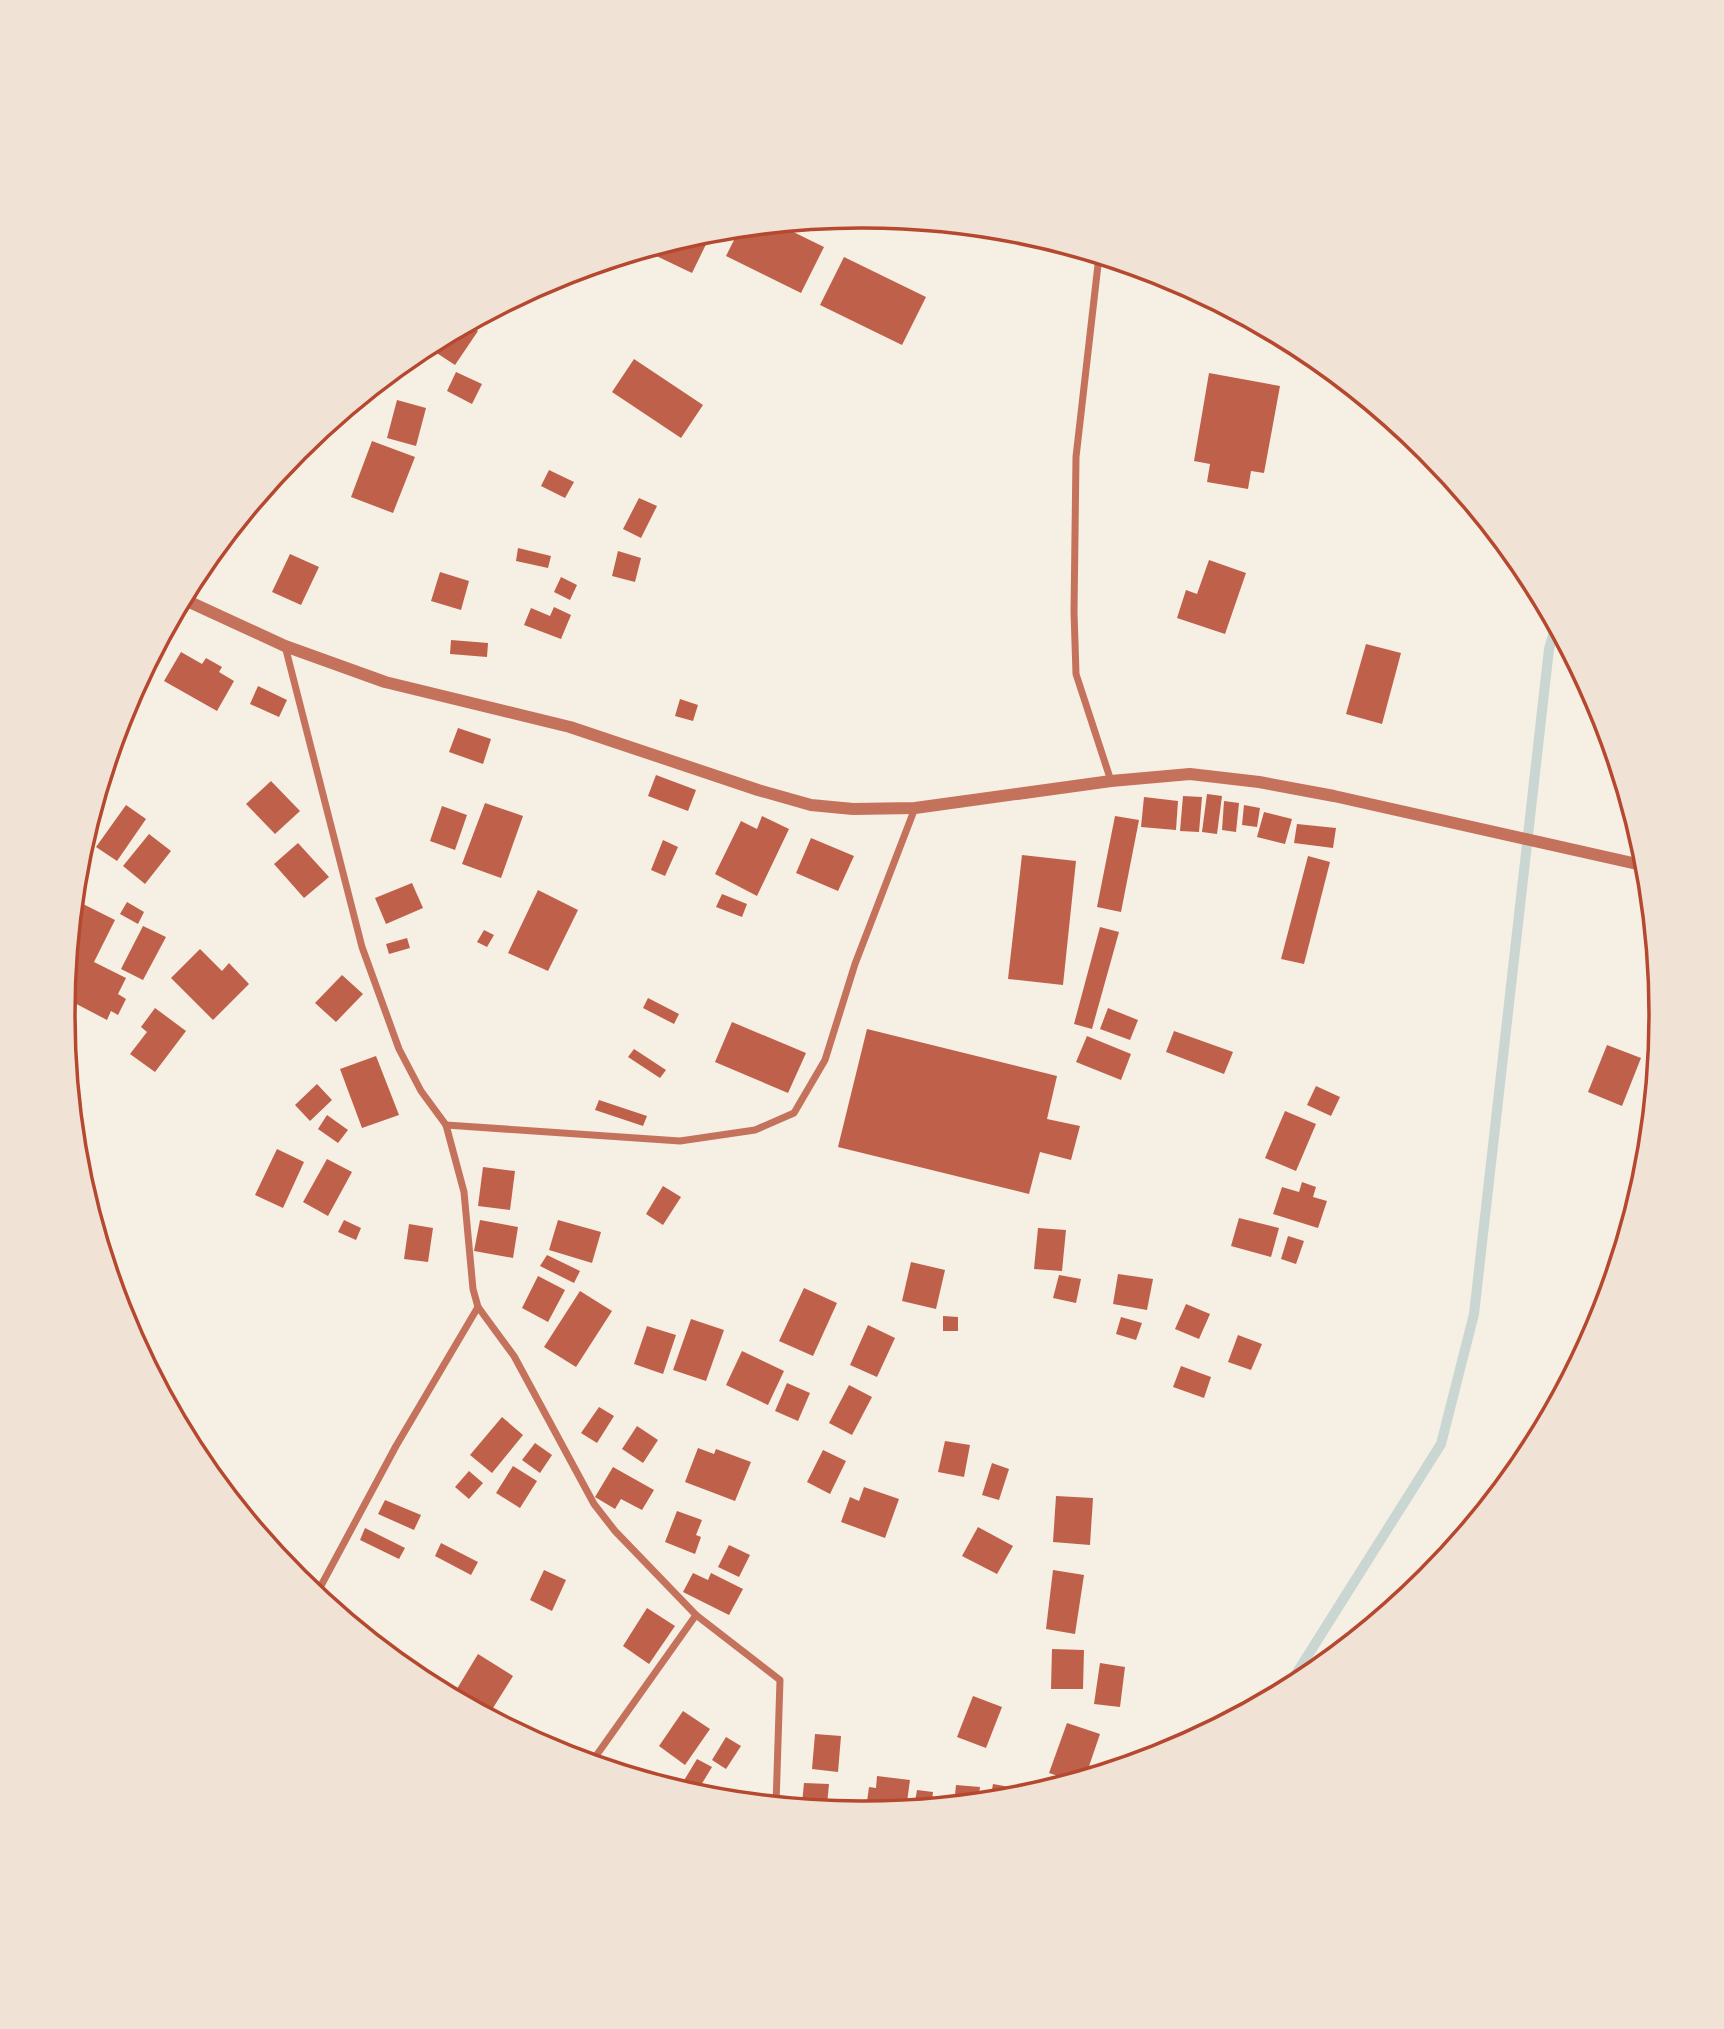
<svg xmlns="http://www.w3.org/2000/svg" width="1724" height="2029" font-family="'Noto Serif',serif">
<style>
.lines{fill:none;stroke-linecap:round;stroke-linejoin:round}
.stream{stroke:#c9d6d2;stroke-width:10}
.building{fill:#bf614a}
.minor{stroke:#c5725c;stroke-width:7}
.tertiary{stroke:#c5725c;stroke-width:12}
.rim{fill:none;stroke:#b5482f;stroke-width:3.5}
</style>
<rect width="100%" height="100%" fill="#f6efe4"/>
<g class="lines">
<path class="stream" d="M1286,1690L1441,1444L1474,1314L1549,649L1556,625"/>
</g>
<g class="building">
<path d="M777,224L824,247L801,293L726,256L740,228Z"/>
<path d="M713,230L692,273L648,252L650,248Z"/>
<path d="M844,257L926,297L902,345L820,305Z"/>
<path d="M467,324L478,331L455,365L426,346Z"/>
<path d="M634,359L703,405L681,438L612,392Z"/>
<path d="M456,372L482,384L472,404L447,391Z"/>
<path d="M1209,373L1280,386L1264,473L1251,471L1248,489L1207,482L1210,464L1194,461Z"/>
<path d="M397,400L426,408L416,446L387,438Z"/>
<path d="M372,441L415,457L393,513L351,497Z"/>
<path d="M549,470L574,482L565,498L541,486Z"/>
<path d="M639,498L657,506L641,538L623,529Z"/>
<path d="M518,548L551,556L548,568L516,561Z"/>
<path d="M618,551L641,558L635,582L612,576Z"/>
<path d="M290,554L319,567L301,605L272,592Z"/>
<path d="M1209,560L1246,573L1225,634L1177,618L1186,590L1197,594Z"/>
<path d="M440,572L469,581L461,610L431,601Z"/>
<path d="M561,577L577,585L570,600L554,592Z"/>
<path d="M554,607L571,615L561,639L524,625L531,608L550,616Z"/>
<path d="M451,640L488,643L487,657L450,654Z"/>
<path d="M1366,644L1401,653L1382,724L1346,714Z"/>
<path d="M181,652L202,664L206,658L222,667L219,672L234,681L217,711L164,681Z"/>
<path d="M258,686L287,700L279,717L250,704Z"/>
<path d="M680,699L698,705L693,721L675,716Z"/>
<path d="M458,728L491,739L483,764L449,752Z"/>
<path d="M656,775L696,790L688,811L648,796Z"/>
<path d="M271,781L300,811L275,834L246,804Z"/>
<path d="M1207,794L1222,796L1217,834L1202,832Z"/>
<path d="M1183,796L1202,797L1199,832L1180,831Z"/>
<path d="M1144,797L1178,801L1176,830L1141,827Z"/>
<path d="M1224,801L1239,803L1236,832L1222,830Z"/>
<path d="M485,803L523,816L501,878L462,864Z"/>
<path d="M126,805L146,819L117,861L96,847Z"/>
<path d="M1244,805L1260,808L1257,827L1242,825Z"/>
<path d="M442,806L467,815L455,850L430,841Z"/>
<path d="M1264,812L1292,819L1285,844L1257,837Z"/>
<path d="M762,816L789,829L757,896L715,874L741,821L757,829Z"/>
<path d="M1115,816L1139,820L1121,912L1097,907Z"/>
<path d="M1297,824L1336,828L1333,848L1294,843Z"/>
<path d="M149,834L171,851L145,884L123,866Z"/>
<path d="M811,838L854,856L838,891L796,873Z"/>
<path d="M663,840L678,847L665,876L651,870Z"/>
<path d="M298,843L329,877L304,898L274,864Z"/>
<path d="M1022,855L1076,861L1063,985L1008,979Z"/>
<path d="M1308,856L1330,862L1304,964L1281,959Z"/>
<path d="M412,883L423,908L386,924L375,898Z"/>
<path d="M538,890L578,910L548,971L508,953Z"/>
<path d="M722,894L747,904L742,917L716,907Z"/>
<path d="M127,902L144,912L138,924L120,914Z"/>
<path d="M81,903L115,920L94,962L126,978L118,994L126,999L118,1015L111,1011L107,1020L65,998L73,916Z"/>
<path d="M143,926L166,937L143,980L121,969Z"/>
<path d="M1100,927L1119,932L1092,1029L1074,1024Z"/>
<path d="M484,930L494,935L487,947L477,942Z"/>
<path d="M407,938L410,948L389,954L386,944Z"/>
<path d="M200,949L222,971L229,963L249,984L213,1020L171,978Z"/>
<path d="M342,975L363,994L336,1022L315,1003Z"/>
<path d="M648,998L679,1014L674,1024L643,1008Z"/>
<path d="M155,1008L186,1031L155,1072L130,1054L147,1032L141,1027Z"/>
<path d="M1108,1008L1138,1020L1130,1040L1100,1029Z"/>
<path d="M732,1022L806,1053L788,1093L715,1062Z"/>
<path d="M867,1029L1057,1076L1047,1119L1080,1126L1071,1160L1040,1152L1029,1194L838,1147Z"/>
<path d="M1174,1031L1233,1052L1224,1074L1166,1052Z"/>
<path d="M1087,1036L1131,1054L1121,1080L1076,1062Z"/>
<path d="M1607,1045L1641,1058L1622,1106L1588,1092Z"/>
<path d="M634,1049L666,1070L660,1078L628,1057Z"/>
<path d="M376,1056L399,1115L362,1128L340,1069Z"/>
<path d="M317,1084L332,1100L310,1121L295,1105Z"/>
<path d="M1316,1086L1340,1097L1331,1116L1307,1105Z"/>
<path d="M599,1100L647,1116L643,1126L595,1110Z"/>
<path d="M1285,1111L1316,1124L1296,1171L1265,1158Z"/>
<path d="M327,1115L348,1130L338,1143L318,1129Z"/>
<path d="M277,1149L304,1162L283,1208L255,1195Z"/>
<path d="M327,1159L352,1172L328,1216L303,1202Z"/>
<path d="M483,1167L515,1171L510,1210L478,1206Z"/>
<path d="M1302,1182L1316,1187L1313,1197L1327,1201L1318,1228L1273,1214L1282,1187L1299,1192Z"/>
<path d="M663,1186L681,1197L663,1225L646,1214Z"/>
<path d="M1239,1218L1279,1228L1271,1257L1231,1246Z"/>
<path d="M344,1220L361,1228L356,1240L338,1232Z"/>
<path d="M480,1220L518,1227L513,1258L474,1251Z"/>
<path d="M558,1220L601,1232L592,1263L549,1250Z"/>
<path d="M409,1224L433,1228L428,1262L404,1259Z"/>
<path d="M1038,1228L1066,1230L1062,1271L1034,1269Z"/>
<path d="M1288,1236L1304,1241L1296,1264L1281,1259Z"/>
<path d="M547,1255L580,1271L574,1283L540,1266Z"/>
<path d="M911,1262L945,1270L936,1309L902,1301Z"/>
<path d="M1118,1274L1153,1279L1147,1310L1113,1304Z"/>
<path d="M1059,1275L1081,1279L1076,1303L1053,1298Z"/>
<path d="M538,1276L565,1290L548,1322L522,1308Z"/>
<path d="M804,1288L837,1303L813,1356L779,1341Z"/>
<path d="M580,1291L612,1311L576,1367L544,1347Z"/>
<path d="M1186,1304L1210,1314L1199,1339L1175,1329Z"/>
<path d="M943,1316L958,1317V1331H943Z"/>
<path d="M1121,1317L1142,1323L1136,1340L1116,1334Z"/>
<path d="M691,1319L724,1330L706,1381L673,1370Z"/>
<path d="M868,1325L895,1338L877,1377L850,1365Z"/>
<path d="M647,1326L676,1335L663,1374L634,1364Z"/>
<path d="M1238,1335L1262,1344L1251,1370L1228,1362Z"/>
<path d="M742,1351L784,1371L768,1405L726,1385Z"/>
<path d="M1181,1366L1211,1377L1204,1398L1173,1387Z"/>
<path d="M787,1383L810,1393L798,1421L775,1411Z"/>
<path d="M849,1385L872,1397L852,1435L829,1423Z"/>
<path d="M599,1407L614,1416L597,1443L581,1433Z"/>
<path d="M502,1417L523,1435L492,1473L470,1455Z"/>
<path d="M637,1426L658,1440L643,1463L622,1449Z"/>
<path d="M945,1441L970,1445L964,1477L938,1472Z"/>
<path d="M535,1443L552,1455L540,1473L522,1460Z"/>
<path d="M698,1448L714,1454L716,1449L751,1462L735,1501L685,1482Z"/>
<path d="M823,1450L846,1461L830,1494L807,1482Z"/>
<path d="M992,1463L1009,1469L999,1500L982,1495Z"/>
<path d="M513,1466L537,1481L520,1508L496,1493Z"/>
<path d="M613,1467L654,1490L642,1510L621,1499L615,1509L595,1497Z"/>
<path d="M469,1471L483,1483L469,1499L455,1487Z"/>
<path d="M864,1487L899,1499L885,1538L841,1522L850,1497L859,1501Z"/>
<path d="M1056,1496L1093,1498L1090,1545L1053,1542Z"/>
<path d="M385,1500L421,1515L414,1530L378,1514Z"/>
<path d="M677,1511L702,1520L696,1535L701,1537L695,1554L665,1542Z"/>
<path d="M978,1527L1013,1546L997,1574L962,1556Z"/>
<path d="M365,1528L405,1548L399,1559L360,1540Z"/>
<path d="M441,1543L478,1562L471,1575L435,1556Z"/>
<path d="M729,1545L750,1555L739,1577L718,1567Z"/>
<path d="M544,1570L566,1580L552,1611L530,1600Z"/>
<path d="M1053,1570L1084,1575L1075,1634L1046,1629Z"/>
<path d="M693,1573L708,1580L711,1573L743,1589L729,1615L683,1592Z"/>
<path d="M647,1608L675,1626L649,1664L623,1646Z"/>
<path d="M1052,1649L1084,1650L1083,1689H1051Z"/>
<path d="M478,1654L513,1676L488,1716L452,1697Z"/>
<path d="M1100,1663L1125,1667L1120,1707L1094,1704Z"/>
<path d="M973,1696L1002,1707L986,1748L957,1737Z"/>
<path d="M683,1711L710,1729L685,1765L659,1746Z"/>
<path d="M1067,1723L1100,1734L1085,1778L1073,1781L1049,1773Z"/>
<path d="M815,1734L841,1736L838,1772L812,1769Z"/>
<path d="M536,1736L563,1752L561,1754L533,1740Z"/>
<path d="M726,1737L741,1746L726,1769L712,1760Z"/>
<path d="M697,1759L712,1767L695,1795L680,1787Z"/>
<path d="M877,1776L910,1780L906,1809H866L869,1787L876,1788Z"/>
<path d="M804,1783L829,1784L827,1805L802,1803Z"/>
<path d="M993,1784L1021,1789L1019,1798L990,1801Z"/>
<path d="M956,1785L980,1787L978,1802L954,1804Z"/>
<path d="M917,1790L933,1792L931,1807L914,1808Z"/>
</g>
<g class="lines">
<g class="minor">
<path d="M1099,256L1076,457L1074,612L1076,674L1111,781"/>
<path d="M285,646L362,947L399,1049L421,1091L446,1125L464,1192L473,1289L478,1307L514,1356L594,1504L615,1531L696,1615L780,1680L776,1805"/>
<path d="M446,1125L680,1141L755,1130L794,1113L825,1060L855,964L915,808"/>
<path d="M316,1595L396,1446L478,1307"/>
<path d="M591,1763L696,1615"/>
</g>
<path class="tertiary" d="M183,599L285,646L385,682L570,727L758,790L811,805L853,809L915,808L1111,781L1190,774L1259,782L1334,796L1646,866"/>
</g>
<path d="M0 0H1724V2029H0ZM861 228H863A786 786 0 0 1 1649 1014V1015A786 786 0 0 1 863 1801H861A786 786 0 0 1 75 1015V1014A786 786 0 0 1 861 228Z" fill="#f1e2d6" fill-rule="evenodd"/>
<path class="rim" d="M861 228H863A786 786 0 0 1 1649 1014V1015A786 786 0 0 1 863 1801H861A786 786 0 0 1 75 1015V1014A786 786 0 0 1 861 228Z"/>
</svg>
